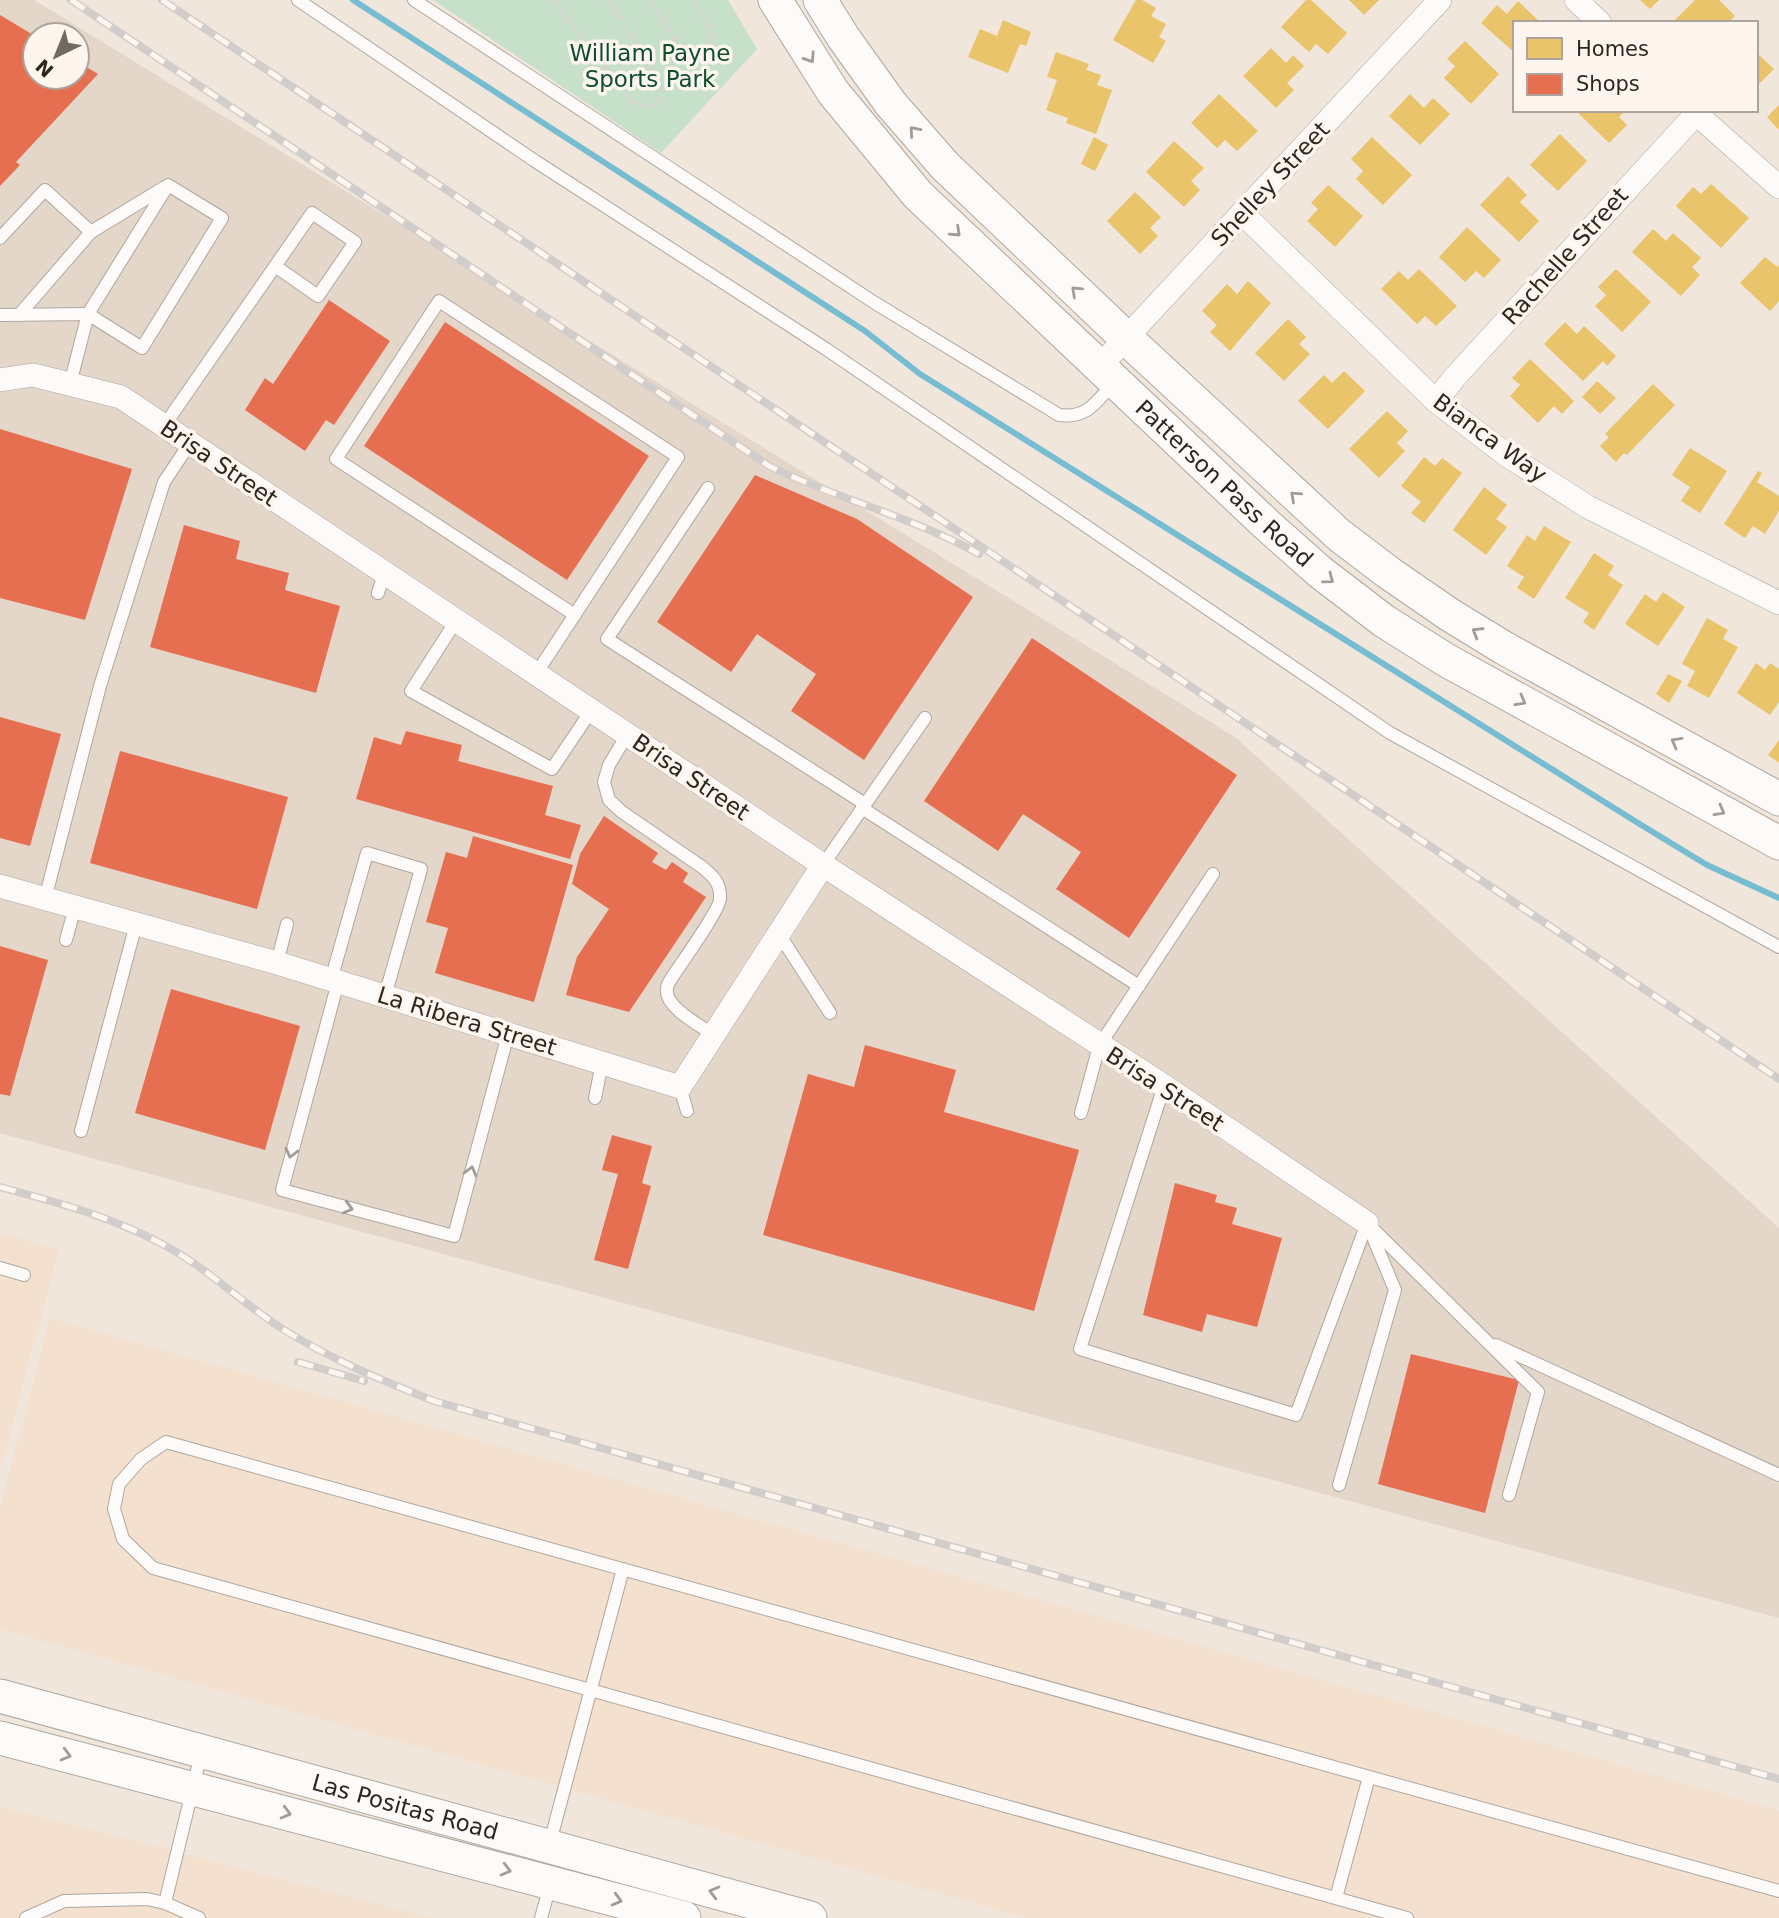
<svg xmlns="http://www.w3.org/2000/svg" width="1779" height="1918" font-family="'DejaVu Sans',sans-serif">
<style>
.commercial{fill:#e4d6c8;fill-rule:evenodd}
.built{fill:#f4e0ce}
.green{fill:#c7e0ca}
.homes{fill:#e9c46a}
.shops{fill:#e76f51}
.lines{fill:none;stroke-linecap:round;stroke-linejoin:round}
.stream{stroke:#76bdd2;stroke-width:6}
.lane-casing{stroke:#afa79f;stroke-width:14}
.street-casing{stroke:#afa79f;stroke-width:24}
.secondary-casing{stroke:#afa79f;stroke-width:35}
.path{stroke:#d8d4d2;stroke-width:3.5;stroke-dasharray:7 3.5;stroke-linecap:butt}
.lane{stroke:#fdfbfa;stroke-width:12}
.street{stroke:#fdfbfa;stroke-width:23}
.secondary{stroke:#fdfbfa;stroke-width:33}
.rail-casing{stroke:#d1cdcb;stroke-width:8}
.rail{stroke:#fef6ee;stroke-width:5;stroke-dasharray:16;stroke-linecap:butt}
.oneway{stroke:#a09c98}
.labels{text-anchor:middle;stroke-width:7;stroke-linejoin:round;paint-order:stroke}
.park-label{font-size:23px;fill:#0b4e30;stroke:#fef6ee}
.street-label{font-size:23px;fill:#2e2720;stroke:#fef6ee}
</style>
<rect width="100%" height="100%" fill="#f1e6dc"/>
<path class="commercial" d="M0,0H34L1235,737L1779,1228V1618L0,1133ZM35,35H77V77H35Z"/>
<g class="built">
<path d="M0,1233L59,1249L0,1471Z"/>
<path d="M50,1318L1779,1810V1918H1026L0,1629V1508Z"/>
<path d="M0,1806L433,1918H0Z"/>
</g>
<path class="green" d="M433,0H728L757,49L661,153Z"/>
<g class="homes">
<path d="M1136,0H1142L1156,8L1151,16L1166,24L1159,37L1166,41L1153,63L1113,40Z"/>
<path d="M1306,0H1311L1347,33L1328,54L1316,44L1309,52L1281,27Z"/>
<path d="M1349,0H1379L1364,15Z"/>
<path d="M1640,0H1659L1650,9Z"/>
<path d="M1695,0H1719L1735,16L1728,23H1672Z"/>
<path d="M1518,1L1541,23H1515V53L1481,23L1497,5L1507,14Z"/>
<path d="M1003,20L1031,32L1026,46L1020,44L1008,73L968,57L980,29L997,36Z"/>
<path d="M1465,41L1499,74L1471,104L1444,78L1455,66L1447,59Z"/>
<path d="M1271,48L1286,63L1293,55L1304,66L1287,83L1294,90L1276,108L1243,76Z"/>
<path d="M1056,52L1089,64L1086,70L1101,75L1097,85L1112,90L1096,134L1066,123L1068,118L1046,110L1057,80L1047,77Z"/>
<path d="M1756,52L1774,69L1756,87Z"/>
<path d="M1219,94L1258,131L1237,151L1225,140L1217,148L1191,123Z"/>
<path d="M1410,94L1424,108L1433,98L1450,114L1420,145L1389,116Z"/>
<path d="M1779,105V130L1767,117Z"/>
<path d="M1575,110H1626L1619,117L1627,125L1609,143Z"/>
<path d="M1560,134L1587,161L1558,191L1530,165Z"/>
<path d="M1094,137L1108,145L1095,171L1081,164Z"/>
<path d="M1372,137L1412,175L1383,205L1356,179L1363,171L1351,159Z"/>
<path d="M1174,141L1204,168L1191,181L1200,190L1184,207L1146,172Z"/>
<path d="M1508,176L1527,195L1520,202L1539,221L1519,242L1480,205Z"/>
<path d="M1711,184L1749,218L1721,248L1676,206L1693,187L1701,194Z"/>
<path d="M1328,185L1363,216L1335,247L1307,221L1318,209L1311,203Z"/>
<path d="M1135,192L1161,217L1150,228L1158,236L1140,254L1107,221Z"/>
<path d="M1467,227L1501,260L1484,278L1476,271L1465,282L1439,257Z"/>
<path d="M1653,229L1666,241L1673,233L1701,258L1692,267L1700,275L1681,296L1632,252Z"/>
<path d="M1765,257L1777,267L1779,265V301L1770,311L1740,283Z"/>
<path d="M1419,269L1457,306L1436,326L1425,316L1417,324L1381,289L1399,271L1408,280Z"/>
<path d="M1616,269L1651,302L1622,332L1595,306L1606,295L1598,287Z"/>
<path d="M1248,281L1271,303L1230,351L1210,332L1217,325L1202,311L1227,284L1237,294Z"/>
<path d="M1288,319L1306,337L1299,344L1310,354L1284,381L1255,353Z"/>
<path d="M1565,322L1577,334L1584,326L1616,356L1607,366L1603,361L1583,381L1544,344Z"/>
<path d="M1530,359L1574,401L1562,414L1554,406L1538,423L1510,396L1520,385L1512,378Z"/>
<path d="M1344,371L1365,391L1328,429L1298,401L1324,375L1332,383Z"/>
<path d="M1597,381L1616,398L1600,414L1582,397Z"/>
<path d="M1653,384L1675,405L1627,455L1624,453L1616,462L1600,446L1609,437L1605,434Z"/>
<path d="M1387,411L1408,431L1397,443L1405,451L1379,478L1349,449Z"/>
<path d="M1690,448L1727,471L1700,513L1681,501L1690,487L1672,475Z"/>
<path d="M1424,457L1435,466L1442,458L1462,473L1424,523L1411,513L1421,502L1401,486Z"/>
<path d="M1758,471L1762,473L1757,482L1779,496V511L1765,534L1753,526L1745,538L1724,524Z"/>
<path d="M1484,487L1507,505L1496,519L1507,527L1486,555L1453,530Z"/>
<path d="M1544,526L1571,542L1534,599L1517,588L1524,577L1507,566L1527,535L1535,541Z"/>
<path d="M1594,553L1614,566L1608,575L1623,585L1594,630L1583,622L1589,613L1565,598Z"/>
<path d="M1663,592L1685,607L1658,646L1625,624L1645,594L1656,602Z"/>
<path d="M1707,618L1728,630L1723,639L1738,647L1709,698L1687,686L1695,671L1682,664Z"/>
<path d="M1756,663L1765,670L1770,663L1779,669V702L1770,715L1737,693Z"/>
<path d="M1668,674L1682,681L1669,703L1656,694Z"/>
<path d="M1779,740V763L1768,755Z"/>
</g>
<g class="shops">
<path d="M0,15L35,36V77H77V61L98,74L16,162L20,165L0,186Z"/>
<path d="M329,300L390,341L334,425L326,420L305,451L245,410L265,378L273,384Z"/>
<path d="M445,322L649,456L567,580L364,446Z"/>
<path d="M0,429L132,469L85,620L0,598Z"/>
<path d="M755,475L857,519L973,597L864,760L791,711L816,674L757,634L731,672L657,622Z"/>
<path d="M184,525L240,541L236,559L289,573L285,590L340,606L316,693L150,647Z"/>
<path d="M1032,638L1237,775L1129,938L1056,889L1081,852L1023,814L998,851L924,801Z"/>
<path d="M0,717L61,734L30,846L0,838Z"/>
<path d="M406,731L462,745L458,761L553,786L545,815L581,825L570,859L356,799L374,737L401,745Z"/>
<path d="M120,751L288,797L257,909L90,863Z"/>
<path d="M604,816L658,853L652,862L666,870L672,862L688,873L683,882L706,897L629,1012L566,995L577,957L609,909L572,884L580,854Z"/>
<path d="M473,836L573,865L534,1002L435,973L448,928L426,922L446,852L467,858Z"/>
<path d="M0,946L48,960L10,1096L0,1094Z"/>
<path d="M171,989L300,1026L265,1150L135,1113Z"/>
<path d="M865,1045L956,1070L944,1112L1079,1150L1034,1311L763,1235L808,1074L854,1087Z"/>
<path d="M612,1135L652,1146L642,1183L651,1186L628,1269L594,1260L618,1174L602,1170Z"/>
<path d="M1175,1183L1217,1195L1215,1202L1237,1208L1232,1224L1282,1238L1257,1327L1207,1314L1202,1332L1143,1315Z"/>
<path d="M1411,1354L1519,1380L1485,1513L1378,1484Z"/>
</g>
<g class="lines">
<path class="stream" d="M353,0L865,331L920,374L1638,823L1707,865L1779,898"/>
<defs>
<g id="lane">
<path d="M298,0L535,161L826,349L1390,733L1779,947"/>
<path d="M414,0L875,303L1059,415C1088,419 1097,401 1114,382"/>
<path d="M168,185L222,218L142,348L88,314Z"/>
<path d="M91,232L165,187"/>
<path d="M0,238L45,190L91,232L19,315"/>
<path d="M0,315L88,314L70,384"/>
<path d="M164,426L312,213L355,242L318,296L275,266"/>
<path d="M708,488L607,639L865,804"/>
<path d="M378,593L384,574"/>
<path d="M456,621L411,691L552,769L591,711"/>
<path d="M536,674L678,457L439,301L336,459L575,615"/>
<path d="M627,735L609,765L604,782L609,800L622,812L702,867C713,876 721,883 720,899C719,911 680,965 671,979C669,982 667,985 667,989C664,1007 701,1026 714,1035"/>
<path d="M862,808L1139,986"/>
<path d="M823,865L925,718"/>
<path d="M45,899L100,686L164,482L190,443"/>
<path d="M779,934L830,1013"/>
<path d="M66,940L75,907"/>
<path d="M277,963L287,924"/>
<path d="M331,980L367,853L421,869L385,996"/>
<path d="M338,982L282,1190L454,1236L508,1034"/>
<path d="M1164,1086L1080,1349L1296,1415L1367,1223"/>
<path d="M680,1087L687,1111"/>
<path d="M595,1098L602,1063"/>
<path d="M1081,1113L1099,1046L1213,874"/>
<path d="M81,1131L136,924"/>
<path d="M1367,1223L1538,1392L1509,1495"/>
<path d="M0,1268L24,1275"/>
<path d="M1496,1345L1779,1475"/>
<path d="M1339,1485L1395,1290L1370,1230"/>
<path d="M549,1846L623,1569"/>
<path d="M1336,1898L1369,1777"/>
<path d="M165,1903L201,1754"/>
<path d="M26,1918L64,1901L147,1899L165,1903L199,1918"/>
<path d="M541,1918L550,1885"/>
<path d="M1407,1918L153,1568L123,1539L114,1509L119,1484L141,1459L166,1442L1779,1891"/>
</g>
<g id="street">
<path d="M1576,0L1600,23"/>
<path d="M1692,110L1779,187"/>
<path d="M1243,214L1436,401L1508,456L1588,507L1779,603"/>
<path d="M1100,366L1440,0"/>
<path d="M0,380L33,375L121,397L823,865L1164,1086L1367,1223"/>
<path d="M1436,401L1455,377L1696,114"/>
<path d="M0,886L277,963L680,1087L823,865"/>
</g>
<g id="secondary">
<path id="s1" d="M775,0L833,92L918,195L1266,524L1320,572L1384,621L1446,660L1779,843"/>
<path d="M820,0L843,37L891,104L945,166L1126,338L1339,535L1389,573L1450,615L1504,648L1779,799"/>
<path id="s2" d="M0,1696L810,1918"/>
<path d="M0,1738L684,1918"/>
</g>
</defs>
<use href="#lane" class="lane-casing"/>
<use href="#street" class="street-casing"/>
<use href="#secondary" class="secondary-casing"/>
<g class="path">
<path d="M553,0L632,101L644,107L659,103L663,87L608,0"/>
<path d="M650,0L682,50L697,51L709,45L712,31L694,0"/>
</g>
<use href="#lane" class="lane"/>
<use href="#street" class="street"/>
<use href="#secondary" class="secondary"/>
<defs>
<g id="rail">
<path d="M71,0L769,466C838,499 912,517 979,554"/>
<path d="M162,0L1779,1079"/>
<path d="M0,1187C57,1202 112,1217 164,1245C207,1268 241,1302 281,1328C330,1359 381,1380 434,1401L1779,1779"/>
<path d="M298,1362L364,1381"/>
</g>
</defs>
<use href="#rail" class="rail-casing"/>
<use href="#rail" class="rail"/>
</g>
<defs><path id="oneway-chevron" d="M-2-3.5L2.5 0L-2 3.5" fill="none" stroke-width="1.6" stroke-linecap="round" stroke-linejoin="round" transform="scale(1.75)"/></defs>
<g class="oneway">
<use href="#oneway-chevron" transform="translate(810 58) rotate(57)"/>
<use href="#oneway-chevron" transform="translate(914 131) rotate(-131)"/>
<use href="#oneway-chevron" transform="translate(956 232) rotate(43)"/>
<use href="#oneway-chevron" transform="translate(1076 291) rotate(-137)"/>
<use href="#oneway-chevron" transform="translate(1295 496) rotate(-138)"/>
<use href="#oneway-chevron" transform="translate(1329 579) rotate(37)"/>
<use href="#oneway-chevron" transform="translate(1477 632) rotate(-149)"/>
<use href="#oneway-chevron" transform="translate(1521 701) rotate(29)"/>
<use href="#oneway-chevron" transform="translate(1676 742) rotate(-151)"/>
<use href="#oneway-chevron" transform="translate(1720 811) rotate(29)"/>
<use href="#oneway-chevron" transform="translate(291 1153) rotate(104)"/>
<use href="#oneway-chevron" transform="translate(471 1171) rotate(-75)"/>
<use href="#oneway-chevron" transform="translate(348 1208) rotate(15)"/>
<use href="#oneway-chevron" transform="translate(66 1755) rotate(15)"/>
<use href="#oneway-chevron" transform="translate(286 1813) rotate(15)"/>
<use href="#oneway-chevron" transform="translate(506 1870) rotate(15)"/>
<use href="#oneway-chevron" transform="translate(714 1892) rotate(-165)"/>
<use href="#oneway-chevron" transform="translate(617 1900) rotate(15)"/>
</g>
<g class="labels">
<g class="park-label">
<text x="650" y="61">William Payne<tspan x="650" dy="26">Sports Park</tspan></text>
</g>
<g class="street-label">
<text transform="translate(1270 184) rotate(-47)" y="8">Shelley Street</text>
<text transform="translate(1565 256) rotate(-48)" y="8">Rachelle Street</text>
<text transform="translate(1490 438) rotate(36)" y="8">Bianca Way</text>
<text transform="translate(219 463) rotate(34)" y="8">Brisa Street</text>
<text dy="8" stroke="none"><textPath href="#s1" startOffset="663">Patterson Pass Road</textPath></text>
<text transform="translate(691 777) rotate(34)" y="8">Brisa Street</text>
<text transform="translate(467 1021) rotate(17)" y="8">La Ribera Street</text>
<text transform="translate(1165 1089) rotate(33)" y="8">Brisa Street</text>
<text dy="8" stroke="none"><textPath href="#s2" startOffset="420">Las Positas Road</textPath></text>
</g>
</g>
<rect x="1513" y="21" width="245" height="91" fill="#fef6ee" stroke="#aba39c" stroke-width="2"/>
<rect x="1527" y="38" width="35" height="21" fill="#e9c46a" stroke="#aba39c" stroke-width="2"/>
<text x="1576" y="56" font-size="21" fill="#2e2720">Homes</text>
<rect x="1527" y="74" width="35" height="21" fill="#e76f51" stroke="#aba39c" stroke-width="2"/>
<text x="1576" y="91" font-size="21" fill="#2e2720">Shops</text>
<g transform="translate(56 56) rotate(223)"><circle r="33" fill="#fef6ee" stroke="#aba39c" stroke-width="2"/>
<path d="M0-5L12 26L0 18L-12 26Z" fill="#726a62"/>
<text y="-10" font-size="19" font-weight="bold" text-anchor="middle" fill="#2e2720">N</text>
</g>
</svg>
